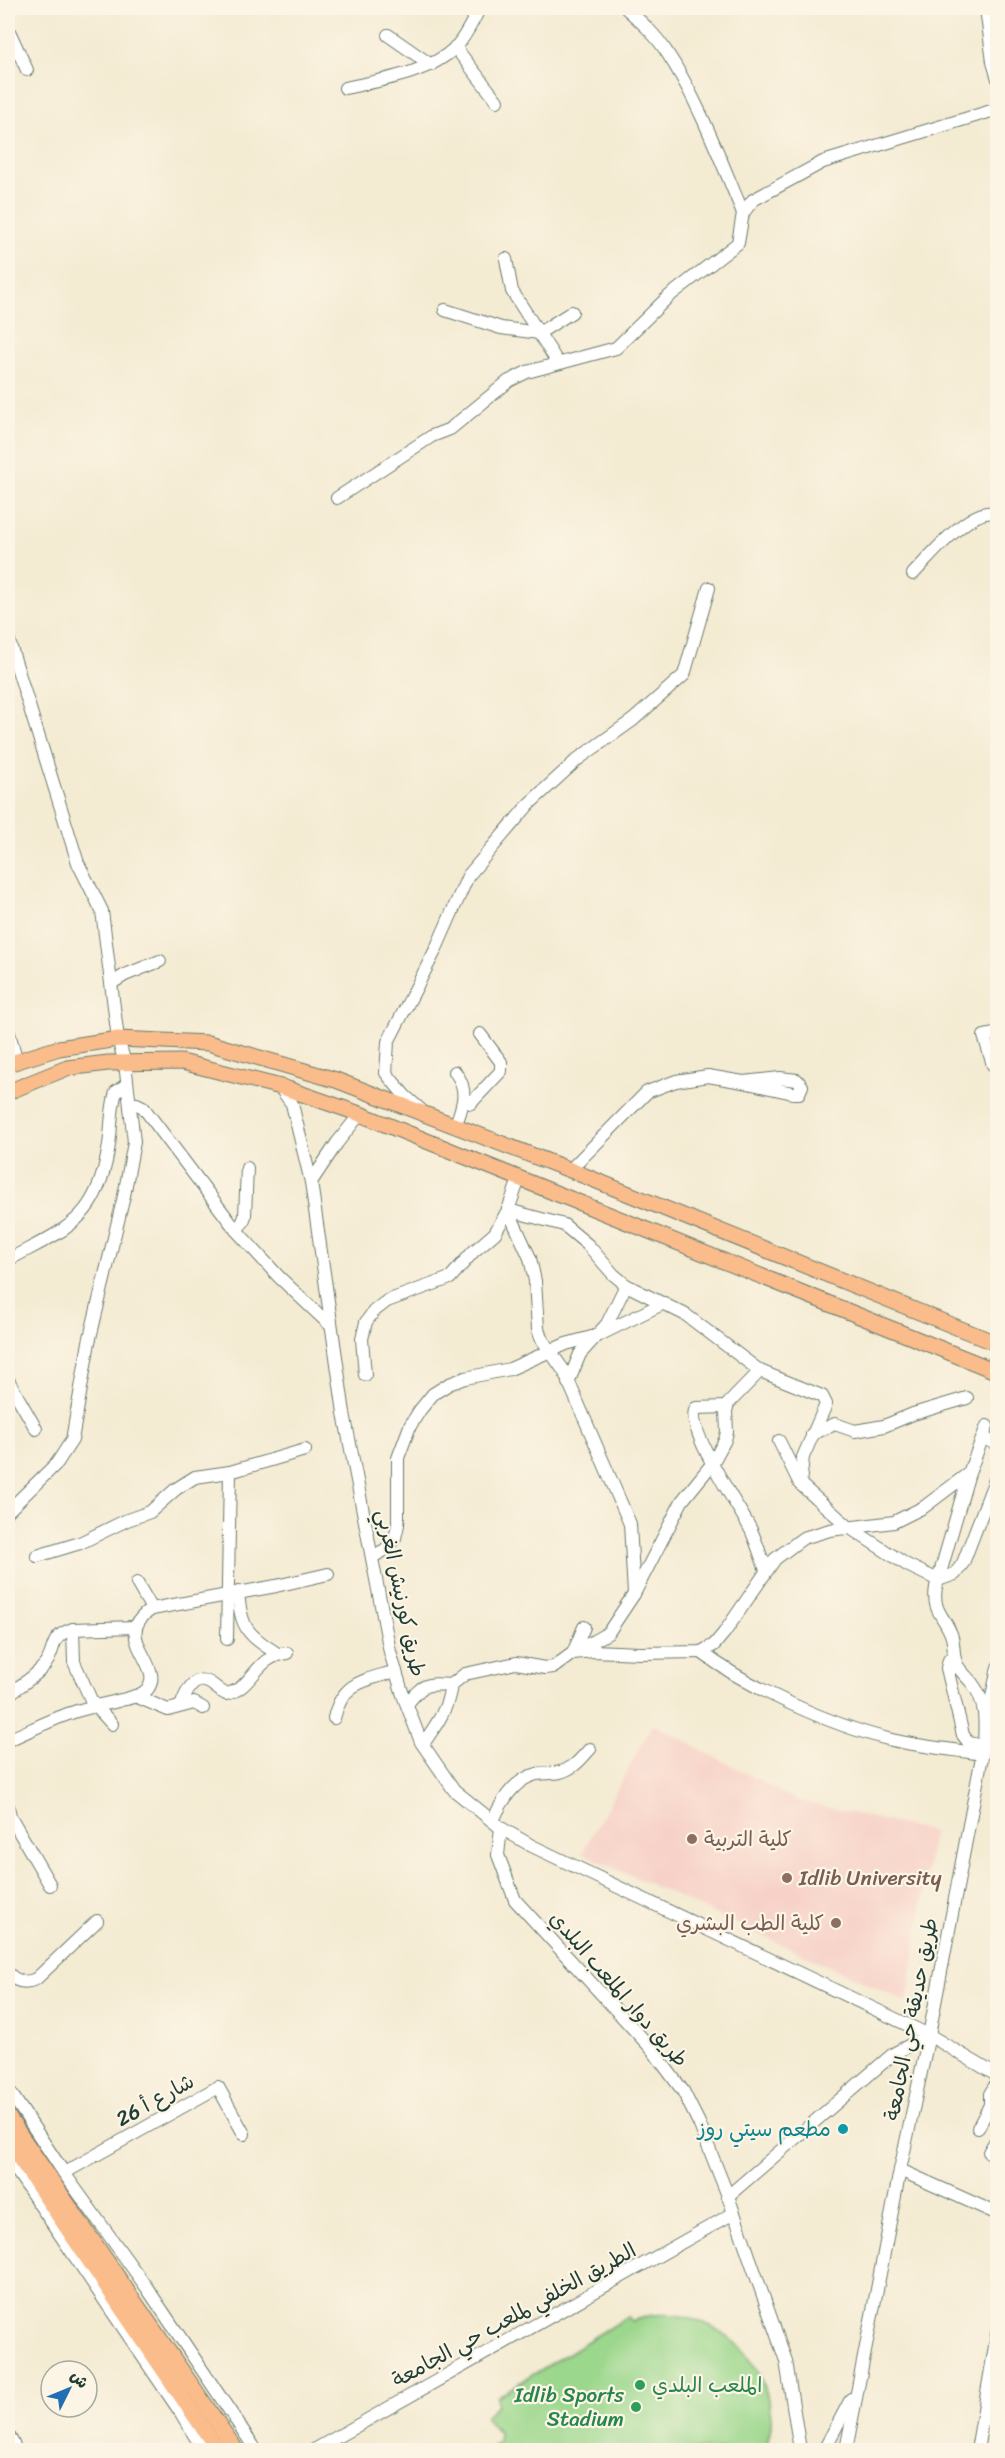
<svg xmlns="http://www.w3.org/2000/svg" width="1005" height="2458" font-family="Sriracha,'Playpen Sans Arabic',sans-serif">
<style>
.built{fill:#f7d1c7}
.green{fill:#9bd78c;stroke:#5d8a60;stroke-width:1.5}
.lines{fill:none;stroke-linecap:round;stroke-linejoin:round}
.minor-casing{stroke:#6a7a6c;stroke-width:14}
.major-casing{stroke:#6a7a6c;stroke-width:17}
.minor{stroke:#fff;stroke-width:12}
.major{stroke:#f9bc8a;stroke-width:15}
.education-dot{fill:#8d6e63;stroke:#fcf5e5;stroke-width:2}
.culture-dot{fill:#0f9aa8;stroke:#fcf5e5;stroke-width:2}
.leisure-dot{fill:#2e9e5b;stroke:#fcf5e5;stroke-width:2}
.labels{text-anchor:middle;stroke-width:4.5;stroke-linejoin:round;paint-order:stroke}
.street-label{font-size:21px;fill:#1f3d34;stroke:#fcf5e5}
.education-label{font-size:21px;fill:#785e54;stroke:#fcf5e5;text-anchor:start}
.culture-label{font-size:21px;fill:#0d838f;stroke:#fcf5e5;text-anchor:end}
.leisure-label{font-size:21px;fill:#27864d;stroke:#fcf5e5;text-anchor:start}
</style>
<rect width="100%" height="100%" fill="#fcf5e5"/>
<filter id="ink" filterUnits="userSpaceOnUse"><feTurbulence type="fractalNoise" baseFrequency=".0167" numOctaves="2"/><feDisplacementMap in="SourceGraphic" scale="12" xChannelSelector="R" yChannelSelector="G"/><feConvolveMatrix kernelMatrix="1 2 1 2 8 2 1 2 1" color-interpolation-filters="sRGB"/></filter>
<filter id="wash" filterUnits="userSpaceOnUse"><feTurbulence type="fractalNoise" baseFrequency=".008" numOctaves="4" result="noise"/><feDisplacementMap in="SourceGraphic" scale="24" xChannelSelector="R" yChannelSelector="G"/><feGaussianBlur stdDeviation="1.35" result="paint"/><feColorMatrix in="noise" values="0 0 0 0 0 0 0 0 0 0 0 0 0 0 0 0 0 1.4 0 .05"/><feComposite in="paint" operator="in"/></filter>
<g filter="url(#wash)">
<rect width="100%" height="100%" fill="#f4ebd3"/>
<path class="built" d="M653,1724L796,1800L933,1832L907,2002L582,1853Z"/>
<path class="green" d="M652,2315C659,2315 668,2314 675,2315C720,2321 760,2356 768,2400C769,2408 772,2416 771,2423C771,2432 767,2442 765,2450H486L498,2442L499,2433L485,2416L498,2404L497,2397L628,2316L631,2321Z"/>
</g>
<g filter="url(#ink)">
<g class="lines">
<defs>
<g id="minor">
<path d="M626,8C640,21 655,34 666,51C697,97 721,161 743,213"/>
<path d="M986,8L993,62L998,79"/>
<path d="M8,29L27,70"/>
<path d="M388,35L431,65"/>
<path d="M455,47L497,101"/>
<path d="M345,88C381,80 428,74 456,47C466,36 473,20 480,8"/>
<path d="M506,259L512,291L558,363"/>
<path d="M445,310L501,328L539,333L572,312"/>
<path d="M337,498L432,436L450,429L509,381L527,372L616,348L668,297L738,243L743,213L753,200L823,162L998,109"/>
<path d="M913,574C929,558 973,503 998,514"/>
<path d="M8,638L78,863L102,911L118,1039L125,1063L134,1142L124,1196L89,1342L72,1440L57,1463L8,1511"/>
<path d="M112,983L125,975L160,961"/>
<path d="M8,1030L17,1061"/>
<path d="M998,1033L984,1036L993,1065L998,1071"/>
<path d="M780,1078L797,1080L802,1086L799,1093H793L743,1082Z"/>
<path d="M279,1086L292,1104L311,1182L344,1413L390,1652L403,1695L421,1742L454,1790L501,1828L532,1846L929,2035L998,2076"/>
<path d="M465,1099L471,1103L501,1071V1062L480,1034"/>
<path d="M130,1104H137L143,1107L236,1230L279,1277L331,1326"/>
<path d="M421,1110L405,1096L386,1073L388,1042L435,951L468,876L529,804L578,759L633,720L684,675L709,588"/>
<path d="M455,1127C462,1107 470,1091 455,1072"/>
<path d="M570,1170L647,1092L676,1081L708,1076L743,1082"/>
<path d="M311,1182L337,1143L360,1114"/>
<path d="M508,1210L564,1225L588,1245L613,1274L626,1285L686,1315L760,1371L822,1396L826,1404L824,1409L803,1457L800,1484"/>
<path d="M508,1210L530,1258L535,1281L538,1329L541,1338L564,1371L630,1524L634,1594"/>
<path d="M236,1230L243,1222L245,1216L247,1168"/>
<path d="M8,1260C65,1229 96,1222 108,1151C112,1131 110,1111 116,1092L127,1084"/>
<path d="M991,1370L998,1353"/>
<path d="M365,1375L362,1339L366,1322L374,1311L387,1301L450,1278L473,1252L495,1233L508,1210L519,1179"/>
<path d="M8,1380L36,1429"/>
<path d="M568,1383L580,1354L607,1324L626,1285"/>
<path d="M726,1407L696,1408C683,1426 741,1510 751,1530C757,1543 761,1557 766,1570"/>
<path d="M812,1434L835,1424L855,1431L884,1426L913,1414L967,1398"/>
<path d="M983,1437L998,1445"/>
<path d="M779,1441L800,1484L850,1528L907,1565L938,1580L955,1574L963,1563L998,1472"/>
<path d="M37,1556L80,1543L127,1520L150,1512L176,1489L195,1477L230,1472L305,1450"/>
<path d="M372,1557L385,1550L395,1538L398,1525V1458L410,1426L420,1410L433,1394L449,1384L465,1378L510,1369L566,1344L599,1335L664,1303"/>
<path d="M137,1583L152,1609"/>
<path d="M238,1592C241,1628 247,1635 278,1654"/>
<path d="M73,1629L74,1662L92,1702L112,1724"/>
<path d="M227,1639L230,1472"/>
<path d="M576,1651L608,1633L634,1594L682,1501L712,1464L725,1440L727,1432L726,1411L728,1404L760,1371"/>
<path d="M701,1652C751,1689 830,1725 892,1740C921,1747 952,1749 982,1754"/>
<path d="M573,1653L593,1651L640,1653L701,1652L714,1645L724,1633L775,1559L803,1538L830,1530L894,1522L924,1507L969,1473"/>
<path d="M953,1655L949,1660L947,1668L963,1735L969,1743L984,1746V1743"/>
<path d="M8,1695C19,1686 32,1679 42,1668C58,1653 46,1637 73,1629L136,1627"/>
<path d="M135,1696L168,1710L194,1703L203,1708"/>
<path d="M407,1704C423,1684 425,1683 451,1685L465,1674L516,1663L545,1668L554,1667L573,1653L584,1627"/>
<path d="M181,1706C185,1695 193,1673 210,1683C215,1686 219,1691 226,1694C253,1689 255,1656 287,1653"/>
<path d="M988,1717L998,1667"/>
<path d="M334,1718C343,1681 364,1681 396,1671"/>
<path d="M8,1740C29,1731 50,1720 71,1713C87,1707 104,1705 121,1700C130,1698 144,1696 149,1687C163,1664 110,1635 152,1609L276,1586L328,1574"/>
<path d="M423,1744C437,1724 448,1709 451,1685"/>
<path d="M8,1806L10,1816L50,1885"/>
<path d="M493,1821C501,1802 514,1779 537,1774C551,1772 558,1776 573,1766C579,1762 585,1754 590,1749"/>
<path d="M501,1828L498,1855L515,1900L651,2048L683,2091L699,2123L728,2196L786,2361L800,2450"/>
<path d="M8,1973C16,1982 25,1984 36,1979L97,1921"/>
<path d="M8,2089L64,2173L147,2288L256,2450"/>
<path d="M978,2128L990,2105V2094L998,2081"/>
<path d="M989,2152L998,2137"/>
<path d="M8,2158L181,2413L203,2450"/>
<path d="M900,2170L998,2214"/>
<path d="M64,2173L218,2087L244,2134"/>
<path d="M728,2196L893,2054L929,2035"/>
<path d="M8,2434L16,2450"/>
<path d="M314,2450L734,2213"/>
<path d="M824,2450L851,2399"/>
<path d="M846,2450L900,2170L929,2035L984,1746C985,1723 987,1702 972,1683C967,1677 961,1672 957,1665C952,1655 955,1644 951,1634C943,1614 932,1611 936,1587L969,1473L987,1426"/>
<path d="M977,2450L998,2329"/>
</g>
<g id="major">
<path d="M8,1064L59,1048L118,1039L208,1043L336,1080L570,1170L998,1344"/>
<path d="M8,1092L67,1068L108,1063L182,1062L285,1088L360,1114L998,1372"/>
<path d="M8,2117L236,2450"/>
<path d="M8,2141L218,2450"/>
</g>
</defs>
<use href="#minor" class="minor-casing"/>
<use href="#major" class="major-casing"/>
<use href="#minor" class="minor"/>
<use href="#major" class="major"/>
</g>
</g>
<g class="education-dot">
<circle cx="692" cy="1839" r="6"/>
<circle cx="787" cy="1878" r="6"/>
<circle cx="836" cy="1923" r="6"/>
</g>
<circle class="culture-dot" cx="843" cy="2129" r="6"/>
<g class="leisure-dot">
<circle cx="640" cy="2385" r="6"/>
<circle cx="636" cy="2407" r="6"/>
</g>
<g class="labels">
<g class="street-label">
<text transform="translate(401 1593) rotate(78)" y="7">طريق كورنيش الغربي</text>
<text transform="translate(619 1989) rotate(49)" y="7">طريق دوار الملعب البلدي</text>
<text transform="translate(911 2019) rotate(-79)" y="7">طريق حديقة حي الجامعة</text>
<text transform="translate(155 2100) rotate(-29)" y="7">شارع أ 26</text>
<text transform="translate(514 2315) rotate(-29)" y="7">الطريق الخلفي لملعب حي الجامعة</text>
</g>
<g class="education-label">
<text x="704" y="1846">كلية التربية</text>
<text x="799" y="1885">Idlib University</text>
<text x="824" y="1930" text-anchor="end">كلية الطب البشري</text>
</g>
<g class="culture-label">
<text x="831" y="2136">مطعم سيتي روز</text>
</g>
<g class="leisure-label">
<text x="652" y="2392">الملعب البلدي</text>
<text x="624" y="2402" text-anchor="end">Idlib Sports<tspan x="624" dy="24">Stadium</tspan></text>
</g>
</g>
<rect width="1005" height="2458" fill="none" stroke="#fcf5e5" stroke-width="30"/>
<g transform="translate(69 2389) rotate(47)"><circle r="28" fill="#fcf5e5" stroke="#a4ab9e" stroke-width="1.5"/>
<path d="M0-4.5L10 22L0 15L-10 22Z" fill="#1f6fb2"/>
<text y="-9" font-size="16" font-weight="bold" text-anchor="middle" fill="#1f3d34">ش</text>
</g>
</svg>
